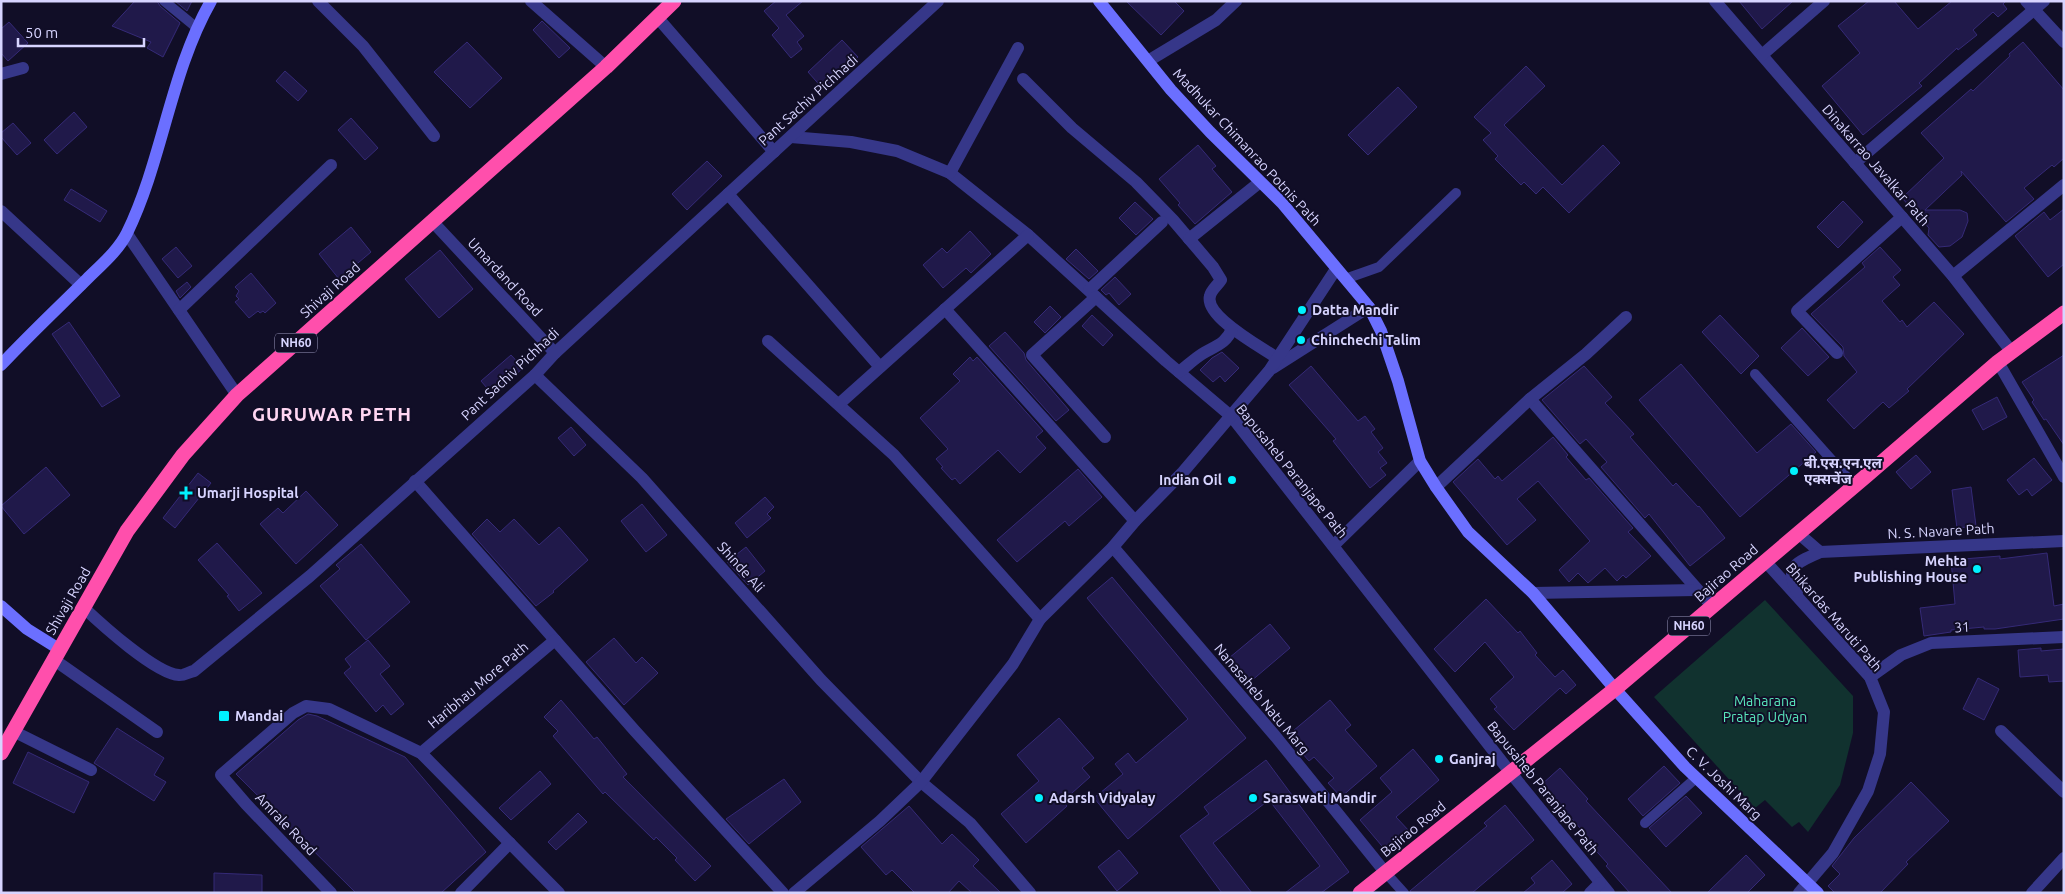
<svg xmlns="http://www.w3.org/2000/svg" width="2065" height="894" font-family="Ubuntu,'Noto Sans Devanagari',sans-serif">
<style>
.green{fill:#11322f}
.building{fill:#20194a;stroke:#352a77}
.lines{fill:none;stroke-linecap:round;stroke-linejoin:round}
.lane{stroke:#363789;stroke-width:10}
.street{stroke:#363789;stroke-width:12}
.secondary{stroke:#6b6fff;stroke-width:12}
.highway{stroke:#ff4fac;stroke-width:15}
.poi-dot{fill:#00f2ff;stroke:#110e27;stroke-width:2}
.labels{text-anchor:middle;stroke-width:4;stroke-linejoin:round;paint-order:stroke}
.shield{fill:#110e27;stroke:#9c99be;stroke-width:1}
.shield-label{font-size:12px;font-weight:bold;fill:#d7d4ff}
.street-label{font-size:14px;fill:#d7d4ff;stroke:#110e27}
.poi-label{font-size:14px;font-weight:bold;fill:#d7d4ff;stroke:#110e27;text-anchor:start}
.park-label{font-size:14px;fill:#59e7bc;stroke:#110e27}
.district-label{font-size:19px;font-weight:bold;letter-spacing:1px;fill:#ffd6f2;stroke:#110e27}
</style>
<rect width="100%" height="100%" fill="#110e27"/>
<path class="green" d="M1765,600L1853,696V733L1840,785L1808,832L1799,822L1792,827L1765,800L1755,808L1654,697Z"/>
<g class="building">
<path d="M135,1H157L160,6L180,23L163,57L147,48L151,42L112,26Z"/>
<path d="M175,1H192L187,11Z"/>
<path d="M776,1H803L786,15L804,36L797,42L802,49L791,58L772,35L779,28L764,11Z"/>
<path d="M1126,1H1174L1184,11L1161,35Z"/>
<path d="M1739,1H1793L1762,29Z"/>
<path d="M1869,1H1894L1918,29L1952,1H2006L2003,4L2007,9L1998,17L1993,12L1973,30L1977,35L1958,50L1957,48L1919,83L1922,86L1863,135L1822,86L1860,53L1838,26Z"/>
<path d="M542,21L570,48L559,58L533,30Z"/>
<path d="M9,22L28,43L8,61L1,53V29Z"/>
<path d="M842,40L858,57L824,90L808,72Z"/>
<path d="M467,42L502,78L470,108L434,72Z"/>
<path d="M2023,42L2064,90V158L2054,167L2052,165L2024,188L2034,199L2006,222L1961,171L1962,175L1925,210H1960L1967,213L1968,221L1962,237L1950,246L1939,247L1928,235L1929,228L1902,198L1944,158L1921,133L1971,89L1973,91L2010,56L2009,54Z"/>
<path d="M1526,66L1545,86L1504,125L1562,185L1603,145L1620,163L1569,213L1543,187L1536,194L1524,182L1521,185L1495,159L1498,156L1483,140L1491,133L1474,117Z"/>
<path d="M285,71L307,91L298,101L276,81Z"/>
<path d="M1398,87L1417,107L1368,155L1348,135Z"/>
<path d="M74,112L87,127L57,154L44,140Z"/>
<path d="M351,118L378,148L365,160L338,130Z"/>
<path d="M13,123L31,143L17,155L1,137V133Z"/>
<path d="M1198,145L1216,166L1212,169L1232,192L1195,224L1178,205L1180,203L1159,179Z"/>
<path d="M707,161L722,176L687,210L672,194Z"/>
<path d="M71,189L107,211L100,222L64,200Z"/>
<path d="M1843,201L1863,222L1838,248L1817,227Z"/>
<path d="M1135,202L1153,219L1136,235L1119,218Z"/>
<path d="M2064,209V264L2048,277L2015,236L2044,212L2050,220Z"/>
<path d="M351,227L371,252L339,279L319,254Z"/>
<path d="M970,231L991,254L971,273L966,268L943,288L923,265L942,248L947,253Z"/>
<path d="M176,247L192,266L178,278L162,259Z"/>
<path d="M1880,247L1901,270L1893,277L1900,285L1882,301L1900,322L1902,320L1907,327L1934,302L1964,334L1907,389L1909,391L1889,408L1883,402L1854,429L1827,400L1857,372L1844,356L1843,347L1811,314L1865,267L1862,263Z"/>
<path d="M1076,249L1098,271L1089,279L1066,259Z"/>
<path d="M440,250L473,289L439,318L405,279Z"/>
<path d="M251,273L276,303L265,313L263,311L260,313L258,311L249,318L235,302L239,299L236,296L239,291L235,287Z"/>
<path d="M1115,277L1131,294L1119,305L1109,293L1106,295L1101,290Z"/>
<path d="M187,282L191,287L180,298L176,291Z"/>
<path d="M1050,306L1061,317L1045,333L1034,322Z"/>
<path d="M1092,315L1113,335L1103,346L1082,326Z"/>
<path d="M1720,315L1759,356L1741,374L1702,332Z"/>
<path d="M69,322L120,396L102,407L52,334Z"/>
<path d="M1802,328L1829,357L1808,376L1781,348Z"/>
<path d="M1005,332L1024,353L1026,360L1069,410L1056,421L989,346Z"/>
<path d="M1222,352L1239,368L1225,382L1220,376L1213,382L1200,370L1212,358Z"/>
<path d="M511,355L523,368L493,395L481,381Z"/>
<path d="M2064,355V445L2046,419L2044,420L2032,402L2034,400L2022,382Z"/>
<path d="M970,357L973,361L977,357L1043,431L1036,437L1046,448L1020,473L998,450L960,484L955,478L952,480L941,468L943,467L936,459L948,449L920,418L960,381L953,374Z"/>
<path d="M1681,364L1757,453L1791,424L1816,452L1740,517L1639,400Z"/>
<path d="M1311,366L1358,421L1365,416L1375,429L1371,432L1383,448L1378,452L1387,463L1380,468L1386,475L1370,488L1333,441L1336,439L1289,385Z"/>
<path d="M1584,366L1612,397L1605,403L1634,434L1630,437L1673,486L1676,483L1698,507L1699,506L1725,538L1690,566L1649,514L1645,518L1601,467L1607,462L1586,439L1580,444L1542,400Z"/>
<path d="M1997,397L2007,417L1983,430L1972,410Z"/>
<path d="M571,427L586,445L574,456L558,438Z"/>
<path d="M1553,437L1568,455L1566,457L1586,480L1589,478L1633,528L1628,532L1651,556L1626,578L1623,575L1617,581L1605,568L1588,583L1578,573L1569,582L1559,570L1590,541L1538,481L1517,499L1536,520L1507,545L1453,482L1478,459L1495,479L1498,476L1502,481Z"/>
<path d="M1916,455L1931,472L1911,489L1896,472Z"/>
<path d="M2034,458L2052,480L2032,496L2027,489L2019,495L2007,480Z"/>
<path d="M46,467L70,495L24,534L1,506Z"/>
<path d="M1078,469L1102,497L1069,526L1065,521L1017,562L997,540Z"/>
<path d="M198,473L211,483L175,528L163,518Z"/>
<path d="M1971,487L1976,526L1957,528L1952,490Z"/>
<path d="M306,491L338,525L296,564L260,524L278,508L283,513Z"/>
<path d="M765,497L774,507L767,514L771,518L747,538L735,523Z"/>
<path d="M642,504L667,535L646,552L621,521Z"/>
<path d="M487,519L500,532L514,519L539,545L559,527L588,560L553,591L554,592L536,606L472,534Z"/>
<path d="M217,543L262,593L239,611L227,596L229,595L198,560Z"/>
<path d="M361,544L410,602L366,640L320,586L340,569L336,565Z"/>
<path d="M746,547L765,571L748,585L727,562Z"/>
<path d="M2047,553L2054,606L2064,604V619L1995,629H1984V627L1951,630V632L1924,636L1920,608L1955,604L1951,560L2000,556V559Z"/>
<path d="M1112,577L1246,738L1128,839L1094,798L1123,774L1115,764L1128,753L1136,763L1188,719L1087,598Z"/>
<path d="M1486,599L1518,633L1520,631L1537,653L1535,655L1555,677L1563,670L1576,685L1566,694L1560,688L1514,730L1494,709L1497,707L1490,699L1514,677L1485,642L1455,672L1434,649Z"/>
<path d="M1270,624L1290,648L1250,682L1229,658Z"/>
<path d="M614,638L636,663L642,657L658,673L624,705L586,662Z"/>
<path d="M368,640L390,666L380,674L404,704L391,715L383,705L376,712L344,673L351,667L345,659Z"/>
<path d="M2041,648V651L2064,649V681L2049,682L2048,675L2020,677L2018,650Z"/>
<path d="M1978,678L1999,689L1984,720L1963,709Z"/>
<path d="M561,700L594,739L597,737L627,774L623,777L711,866L695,881L675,860L677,858L656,837L654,840L605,792L603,794L553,736L558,731L544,717Z"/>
<path d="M1330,700L1351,725L1345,730L1377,766L1341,797L1328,783L1334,778L1314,757L1309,761L1287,736Z"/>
<path d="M308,714L317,716L405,757L486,852L441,893H356L236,774L298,720Z"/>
<path d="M1059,718L1094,758L1082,768L1090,777L1063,801L1067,806L1026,843L1001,814L1039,781L1017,755Z"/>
<path d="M117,728L164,758L154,775L166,782L154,801L94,763Z"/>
<path d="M1413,749L1439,780L1396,817L1410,832L1387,852L1360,820L1392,792L1380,778Z"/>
<path d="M28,752L89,782L74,813L13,783Z"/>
<path d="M1266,760L1349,872L1321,893H1285L1320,866L1269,800L1213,843L1252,893H1222L1180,836L1209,814L1204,807Z"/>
<path d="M1664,766L1680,783L1643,816L1628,799Z"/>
<path d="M1560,768L1588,799L1586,801L1672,893H1630L1606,866L1608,864L1579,832L1582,830L1541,785Z"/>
<path d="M540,771L551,784L511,820L499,808Z"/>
<path d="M784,779L801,802L749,844L726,819Z"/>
<path d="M1911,782L1949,821L1906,862L1908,864L1880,893H1835L1828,886L1840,874L1832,866L1854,838Z"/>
<path d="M1686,796L1702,813L1666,847L1649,828Z"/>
<path d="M1505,805L1534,840L1472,893H1411L1410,891L1487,826L1484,823Z"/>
<path d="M909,806L942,844L952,834L979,860L973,866L1001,893H972L959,881L948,893H915L892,870L886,875L861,847Z"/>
<path d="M578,813L587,822L556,850L548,842Z"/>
<path d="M1119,850L1138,873L1117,891L1098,867Z"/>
<path d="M1746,855L1765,875L1747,893H1707Z"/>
<path d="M1552,860L1572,884L1562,893H1523L1535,883L1531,878Z"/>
<path d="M214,873L262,875V893H214Z"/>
</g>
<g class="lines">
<g class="lane">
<path d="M164,1L197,28"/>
<path d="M1345,279L1379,267L1456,193"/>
<path d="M1755,374L1855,486"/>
<path d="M1645,823L1696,778"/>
<path d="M1385,872L1404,893"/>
</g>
<g class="street">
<path d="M318,1L363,46L434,136"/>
<path d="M531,1L606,67"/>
<path d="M1715,1L1953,276L2011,351"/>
<path d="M2026,1L2064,42"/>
<path d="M657,17L774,152"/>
<path d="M1762,55L1824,1"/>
<path d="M1148,61L1216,20L1236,1"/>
<path d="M1,74L23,68"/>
<path d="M1023,79L1072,128L1136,182L1173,220L1213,267L1221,280C1218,285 1211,290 1210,296C1204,317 1263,348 1277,358"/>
<path d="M791,137L851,142L897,151L950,173L1028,235L1166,361L1232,417L1510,772L1609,893"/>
<path d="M1855,163L2044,1"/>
<path d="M950,173L1018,48"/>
<path d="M728,194L880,367"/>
<path d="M1,211L81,285"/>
<path d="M432,221L555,353"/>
<path d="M127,234L237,395"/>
<path d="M1189,239L1260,182"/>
<path d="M1953,276L2064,185"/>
<path d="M1089,290L1162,222"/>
<path d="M1096,297L1032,355L1105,437"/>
<path d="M945,309L1135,521"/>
<path d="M179,310L331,165"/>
<path d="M768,341L894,455L1040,619"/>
<path d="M1837,353L1797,311L1902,217"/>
<path d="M1998,362L2064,477"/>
<path d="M1273,368L1369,307"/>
<path d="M1179,372C1187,366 1194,359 1202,354C1215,346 1226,344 1232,329"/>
<path d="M535,375L642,478L821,680L921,782L970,823L1030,893"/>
<path d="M1530,399L1712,606"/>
<path d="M839,404L1028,235"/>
<path d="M415,481L635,731L783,893"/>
<path d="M1436,487L1530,399L1586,354L1626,317"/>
<path d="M1798,533L1820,552L2064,541"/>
<path d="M1334,545L1420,461"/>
<path d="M1113,547L1276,737L1385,872"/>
<path d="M1765,561L1870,677L1884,712L1880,754L1868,791L1833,853L1799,893"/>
<path d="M1797,592C1784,565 1797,563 1820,552"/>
<path d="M1533,593L1696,590"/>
<path d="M83,607C101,624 156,674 179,675C183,676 189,672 194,671L310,576L535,375L555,353L938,1"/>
<path d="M53,659L157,732"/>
<path d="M1870,677L1901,655L1931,643L2064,637"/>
<path d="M13,731L91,770"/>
<path d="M2001,731L2064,792"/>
<path d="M421,753L555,640"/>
<path d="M331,893L246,804L221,775L293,713L306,706L329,709L421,753L559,893"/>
<path d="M461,893L510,843"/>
<path d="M794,893L880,821L921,782L1013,664L1040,619L1113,547L1135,521L1183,472L1269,371L1336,269"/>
<path d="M1590,893L1600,883"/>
<path d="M2032,893L2064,858"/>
</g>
<g class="secondary">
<path d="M1099,1L1171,90L1210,132L1282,203L1369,307L1381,331L1398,381L1420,461L1436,487L1468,532L1533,593L1615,689L1685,767L1818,893"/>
<path d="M1,365C29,335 59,307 87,279C101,265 118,251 127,233C163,159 170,73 211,1"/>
<path d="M1,606L27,629L59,649"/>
</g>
<g class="highway">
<path d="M1,753L127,531L183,455L237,395L606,67L674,1"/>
<path d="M1360,893L1615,689L1866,476L1998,362L2064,313"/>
</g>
</g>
<g class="poi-dot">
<circle cx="1302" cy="310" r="5"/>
<circle cx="1301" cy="340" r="5"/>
<circle cx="1794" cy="471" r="5"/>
<circle cx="1232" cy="480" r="5"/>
<path d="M183.5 485.5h5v5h5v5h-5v5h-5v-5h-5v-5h5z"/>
<circle cx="1977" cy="569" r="5"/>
<rect x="218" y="710" width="12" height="12" rx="2.5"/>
<circle cx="1439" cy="759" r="5"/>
<circle cx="1039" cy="798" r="5"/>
<circle cx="1253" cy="798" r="5"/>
</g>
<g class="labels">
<g class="shield">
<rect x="275" y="333.5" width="42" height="19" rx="4"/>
<rect x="1668" y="616.5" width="42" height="19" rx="4"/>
</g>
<g class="shield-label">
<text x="296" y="347">NH60</text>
<text x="1689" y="630">NH60</text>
</g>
<g class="street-label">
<text transform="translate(808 100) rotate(-42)" y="5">Pant Sachiv Pichhadi</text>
<text transform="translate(1247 147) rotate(47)" y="5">Madhukar Chimanrao Potnis Path</text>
<text transform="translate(1876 165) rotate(49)" y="5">Dinakarrao Javalkar Path</text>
<text transform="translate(505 277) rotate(47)" y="5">Umardand Road</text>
<text transform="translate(330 290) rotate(-42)" y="5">Shivaji Road</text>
<text transform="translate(510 374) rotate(-43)" y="5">Pant Sachiv Pichhadi</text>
<text transform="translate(1292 471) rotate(51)" y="5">Bapusaheb Paranjape Path</text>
<text transform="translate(1941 531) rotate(-3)" y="5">N. S. Navare Path</text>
<text transform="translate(741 567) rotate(48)" y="5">Shinde Ali</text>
<text transform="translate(1726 573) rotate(-41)" y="5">Bajirao Road</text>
<text transform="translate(68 601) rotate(-60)" y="5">Shivaji Road</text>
<text transform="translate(1834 617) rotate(49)" y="5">Bhikardas Maruti Path</text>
<text transform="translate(1962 627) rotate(-3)" y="5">31</text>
<text transform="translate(478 685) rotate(-40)" y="5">Haribhau More Path</text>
<text transform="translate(1262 699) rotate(50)" y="5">Nanasaheb Natu Marg</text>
<text transform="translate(1724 783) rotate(44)" y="5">C. V. Joshi Marg</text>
<text transform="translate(1543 788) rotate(51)" y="5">Bapusaheb Paranjape Path</text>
<text transform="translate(286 824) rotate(46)" y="5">Amrale Road</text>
<text transform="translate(1413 829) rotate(-39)" y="5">Bajirao Road</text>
</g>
<g class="poi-label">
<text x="1312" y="315">Datta Mandir</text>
<text x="1311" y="345">Chinchechi Talim</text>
<text x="1804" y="468">बी.एस.एन.एल<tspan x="1804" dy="16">एक्सचेंज</tspan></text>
<text x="1222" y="485" text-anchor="end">Indian Oil</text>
<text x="197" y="498">Umarji Hospital</text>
<text x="1967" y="566" text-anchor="end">Mehta<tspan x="1967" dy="16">Publishing House</tspan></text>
<text x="235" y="721">Mandai</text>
<text x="1449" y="764">Ganjraj</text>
<text x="1049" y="803">Adarsh Vidyalay</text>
<text x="1263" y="803">Saraswati Mandir</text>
</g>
<g class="park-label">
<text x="1765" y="706">Maharana<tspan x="1765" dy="16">Pratap Udyan</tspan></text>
</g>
<g class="district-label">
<text x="332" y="421">GURUWAR PETH</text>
</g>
</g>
<rect width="2065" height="894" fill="none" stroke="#d7d4ff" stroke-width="5"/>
<path d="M18 38v8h126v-8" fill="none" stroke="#d7d4ff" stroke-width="2.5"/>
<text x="25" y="38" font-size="15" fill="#d7d4ff" stroke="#110e27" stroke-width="4" paint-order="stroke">50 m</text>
</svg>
